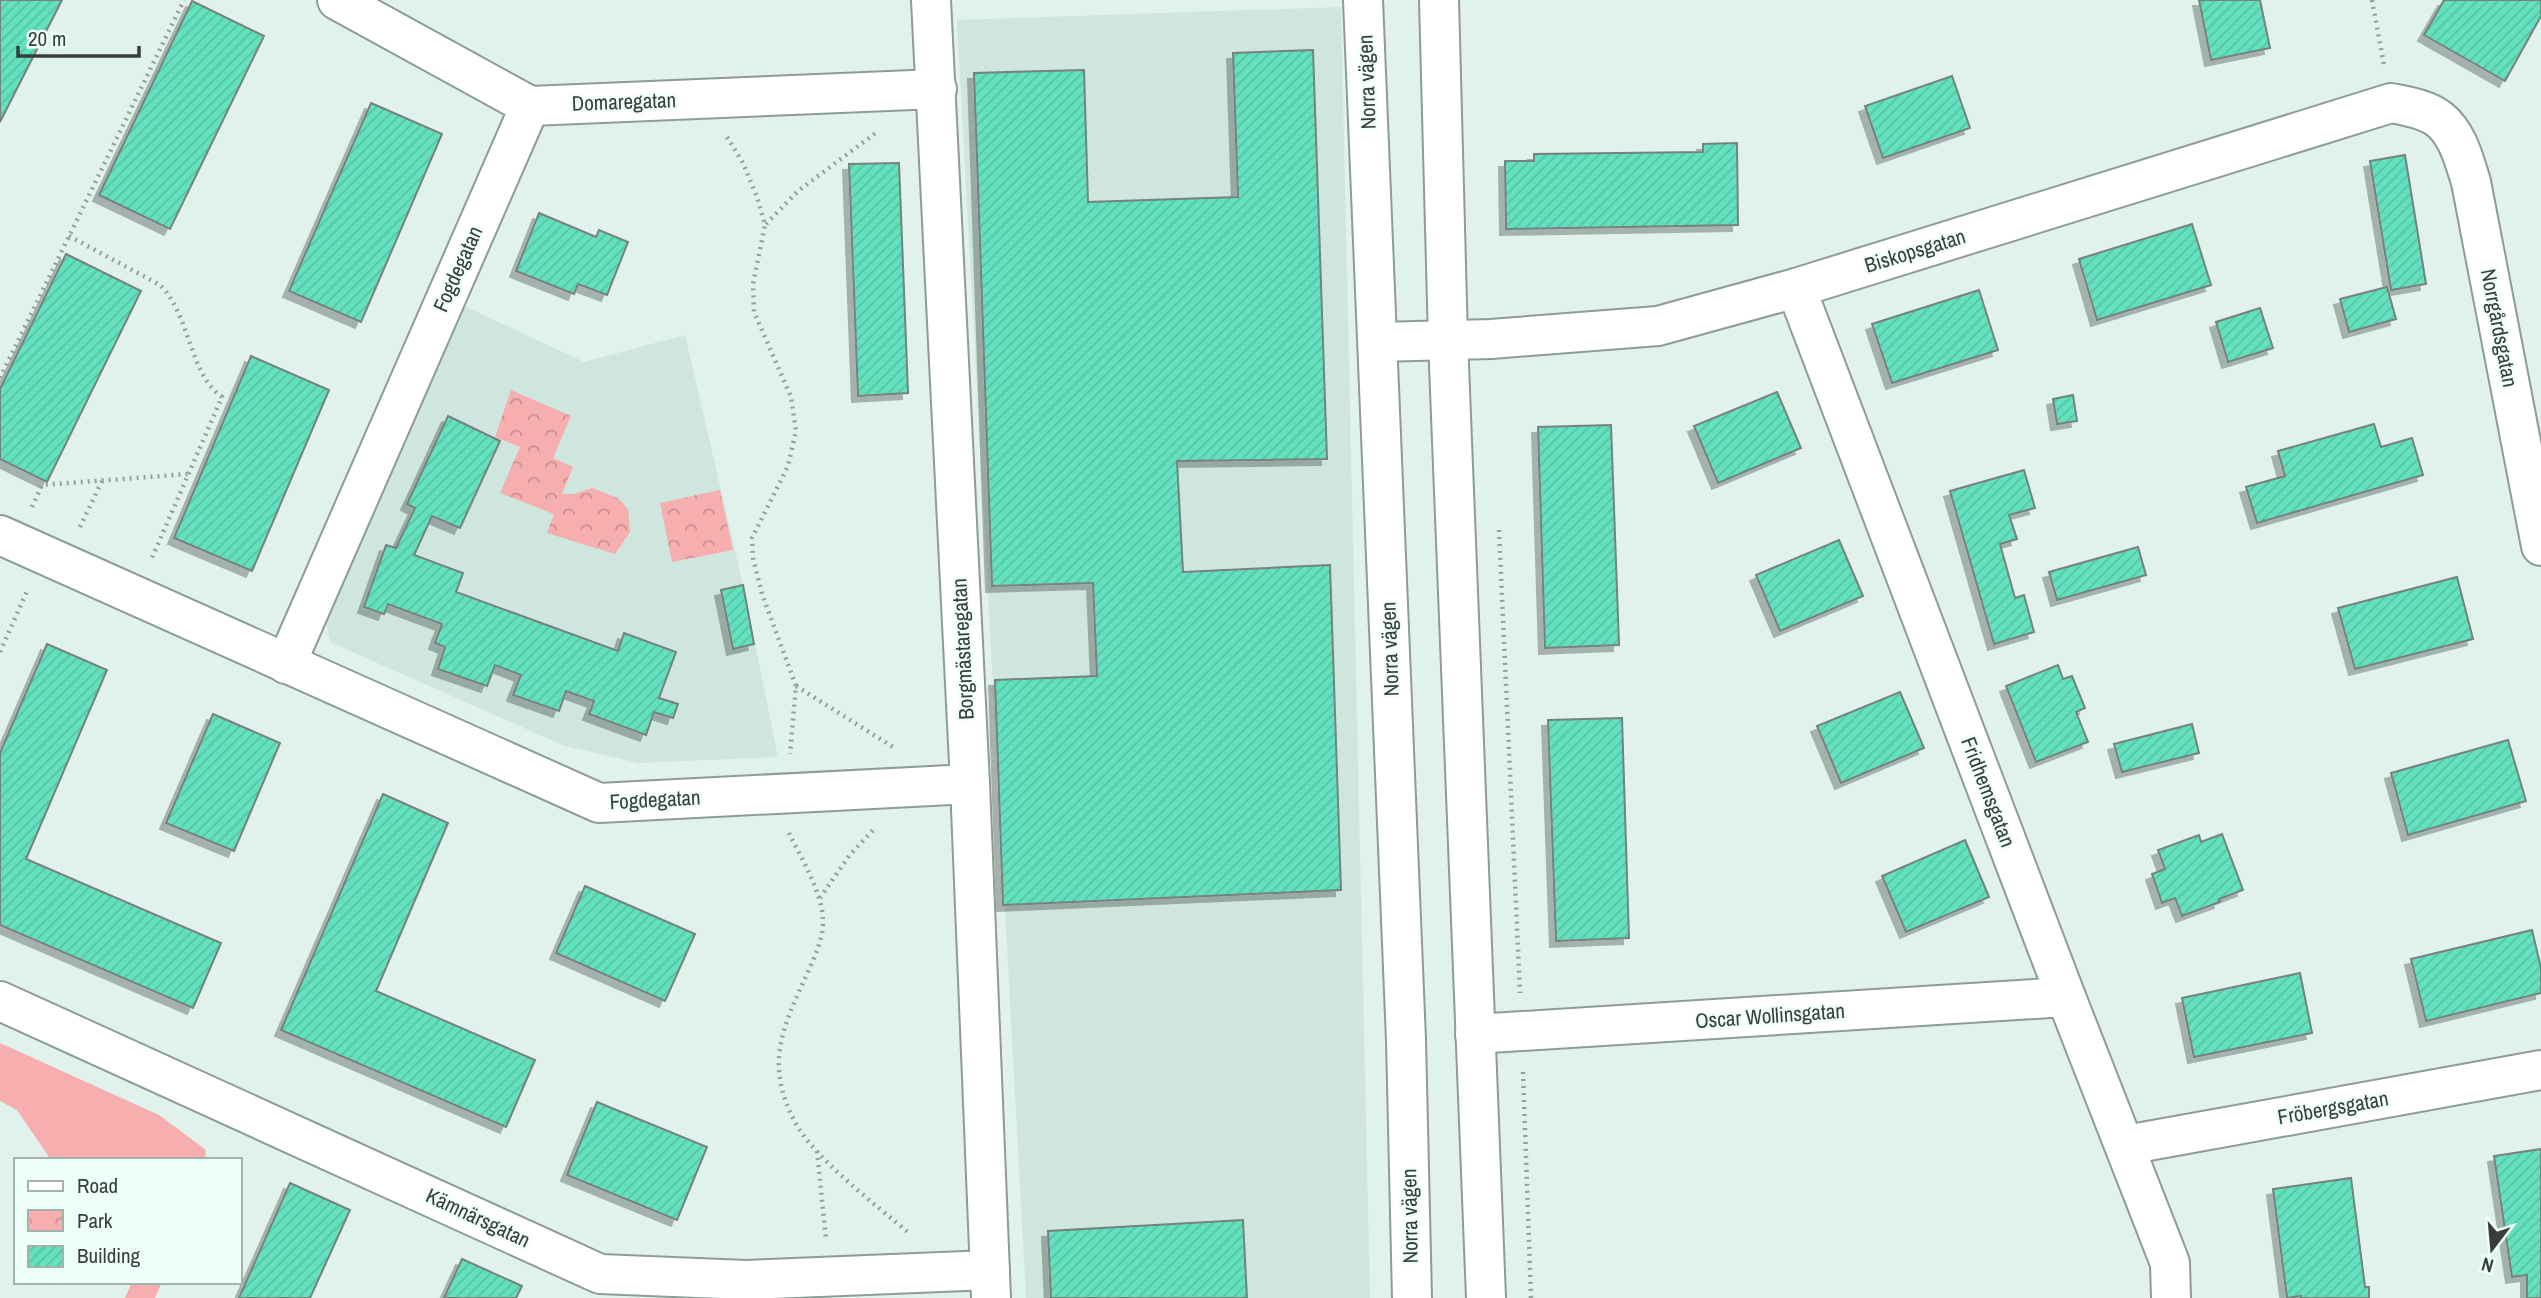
<svg xmlns="http://www.w3.org/2000/svg" width="2541" height="1298" font-family="'Archivo Narrow',sans-serif">
<style>
.built{fill:#cee6dd}
.grass{fill:#f7aeaf}
.park{fill:url(#park-crowns)}
.building{fill:url(#building-hatch);stroke:#74827d;stroke-width:2;filter:url(#shadow)}
.lines{fill:none;stroke-linecap:round;stroke-linejoin:round}
.street-casing{stroke:#8d9c96;stroke-width:42}
.secondary-casing{stroke:#8d9c96;stroke-width:42}
.path{stroke:#95a09c;stroke-width:4.5;stroke-dasharray:2 5;stroke-linecap:butt}
.street{stroke:#fff;stroke-width:38}
.secondary{stroke:#fff;stroke-width:38}
.labels{text-anchor:middle;stroke-width:5;stroke-linejoin:round;paint-order:stroke}
.street-label{font-size:21px;fill:#383e3c;stroke:#eefef8}
</style>
<defs>
<pattern id="park-crowns" width="20" height="18" patternUnits="userSpaceOnUse" patternTransform="scale(1.75)"><rect width="20" height="18" fill="#f7aeaf"/><path d="M2 6a3 3 0 1 1 6 0M12 15a3 3 0 1 1 6 0" fill="none" stroke="#c98f90"/></pattern>
<pattern id="building-hatch" width="6" height="6" patternUnits="userSpaceOnUse" patternTransform="scale(1.75)"><rect width="6" height="6" fill="#64e1be"/><path d="M-1 1l2-2M0 6l6-6M5 7l2-2" fill="none" stroke="#58c2a4"/></pattern>
<filter id="shadow"><feDropShadow dx="-6" dy="6" stdDeviation="0" flood-color="#0004"/></filter>
</defs>
<rect width="100%" height="100%" fill="#e1f1eb"/>
<g class="built">
<path d="M1341,7L1370,1298H1026L957,20Z"/>
<path d="M462,305L584,362L685,335L743,585L778,757L639,763L565,746L330,642L324,610Z"/>
</g>
<g class="grass">
<path d="M0,1043L159,1115L206,1150L205,1160H51L17,1110L0,1101Z"/>
<path d="M132,1282H162L155,1298H125Z"/>
</g>
<g class="park">
<path d="M511,390L571,416L553,458L573,467L562,494H574L592,488L618,498L628,509L630,532L615,554L547,533L554,514L500,493L520,447L495,437Z"/>
<path d="M720,490L733,550L672,562L660,503Z"/>
</g>
<g class="building">
<path d="M0,0H62L0,122Z"/>
<path d="M2199,0H2260L2270,48L2211,60Z"/>
<path d="M2444,0H2541V16L2505,81L2424,35Z"/>
<path d="M192,1L264,36L170,229L99,195Z"/>
<path d="M1313,50L1327,459L1177,461L1183,572L1330,565L1341,890L1003,905L995,680L1097,676L1093,583L992,586L974,73L1084,70L1088,202L1238,197L1233,53Z"/>
<path d="M1952,76L1970,128L1883,158L1865,106Z"/>
<path d="M371,103L442,134L361,322L289,291Z"/>
<path d="M1737,143L1738,225L1506,229L1505,161H1534V154L1703,152V144Z"/>
<path d="M2405,155L2426,284L2391,290L2370,161Z"/>
<path d="M899,163L908,393L858,396L849,164Z"/>
<path d="M539,213L596,237L599,230L628,242L607,295L578,284L574,294L516,271Z"/>
<path d="M2192,224L2211,285L2097,320L2079,259Z"/>
<path d="M66,254L141,291L47,482L0,459V389Z"/>
<path d="M2387,287L2396,319L2349,332L2340,299Z"/>
<path d="M1979,290L1998,350L1892,383L1872,324Z"/>
<path d="M2260,308L2273,348L2228,362L2216,322Z"/>
<path d="M251,356L329,390L252,571L174,538Z"/>
<path d="M1777,392L1801,448L1718,483L1694,426Z"/>
<path d="M2073,395L2077,421L2057,424L2053,399Z"/>
<path d="M448,416L500,441L460,528L432,516L414,555L463,573L456,592L618,651L624,633L676,652L659,698L678,704L673,718L654,712L646,735L589,714L594,701L566,691L559,711L513,695L521,675L495,665L487,686L438,669L445,647L435,643L442,624L388,604L384,614L364,607L386,545L396,548L415,508L407,504Z"/>
<path d="M2374,424L2381,447L2412,438L2423,475L2257,523L2246,487L2285,476L2278,451Z"/>
<path d="M1611,425L1619,645L1545,648L1538,427Z"/>
<path d="M2024,470L2035,508L2009,515L2017,539L2000,544L2015,598L2024,595L2034,632L1994,644L1950,491Z"/>
<path d="M1839,540L1863,596L1780,631L1756,575Z"/>
<path d="M2138,547L2146,575L2057,600L2049,572Z"/>
<path d="M2457,577L2473,639L2355,669L2338,608Z"/>
<path d="M743,585L754,644L733,649L721,590Z"/>
<path d="M47,644L107,670L26,859L221,943L193,1008L0,925V753Z"/>
<path d="M2058,665L2063,679L2072,676L2085,708L2076,712L2088,742L2036,762L2006,686Z"/>
<path d="M1900,692L1924,748L1841,783L1817,726Z"/>
<path d="M213,714L280,743L234,851L166,823Z"/>
<path d="M1622,718L1629,938L1556,941L1548,720Z"/>
<path d="M2192,724L2199,753L2122,772L2114,744Z"/>
<path d="M2508,740L2526,801L2408,835L2391,773Z"/>
<path d="M383,794L448,823L376,991L535,1060L506,1127L281,1030Z"/>
<path d="M2222,834L2243,890L2219,899L2220,902L2182,916L2175,898L2162,903L2152,874L2165,869L2158,850L2199,835L2201,842Z"/>
<path d="M1965,840L1989,897L1906,932L1882,876Z"/>
<path d="M585,886L695,934L665,1001L556,953Z"/>
<path d="M2532,930L2541,968V993L2426,1021L2411,959Z"/>
<path d="M2300,973L2312,1033L2194,1057L2182,998Z"/>
<path d="M597,1102L707,1147L677,1220L567,1175Z"/>
<path d="M2541,1149V1298H2527V1275L2512,1277L2494,1156Z"/>
<path d="M2351,1178L2365,1287H2369V1298H2301V1296L2287,1298L2273,1189Z"/>
<path d="M290,1183L350,1210L310,1298H239Z"/>
<path d="M1243,1220L1247,1298H1051L1048,1231Z"/>
<path d="M462,1259L522,1286L516,1298H444Z"/>
</g>
<g class="lines">
<defs>
<g id="street">
<path d="M337,0L530,106L937,89"/>
<path d="M931,0L970,784L991,1298"/>
<path d="M1796,288L2066,997L2170,1263L2171,1298"/>
<path d="M1378,342L1491,339L1658,326L1796,288L2391,103C2406,106 2426,109 2439,119C2458,134 2464,160 2471,182L2541,546"/>
<path d="M0,535L599,803L970,784"/>
<path d="M286,664L530,106"/>
<path d="M0,1001L600,1274L746,1280L990,1270"/>
<path d="M1475,1034L2066,997"/>
<path d="M2126,1145L2541,1070"/>
</g>
<g id="secondary">
<path d="M1363,0L1406,1040L1412,1298"/>
<path d="M1439,0L1448,340L1486,1298"/>
</g>
</defs>
<use href="#street" class="street-casing"/>
<use href="#secondary" class="secondary-casing"/>
<g class="path">
<path d="M2372,0L2384,65"/>
<path d="M727,137L743,163L757,197L765,225L753,284L754,312L791,397L796,431L788,466L752,538L753,558L762,594L796,686L790,754"/>
<path d="M766,224L798,191L877,132"/>
<path d="M69,236L160,285C190,314 189,374 222,397L151,560"/>
<path d="M0,378L184,0"/>
<path d="M32,507L42,485L188,474"/>
<path d="M80,527L102,481"/>
<path d="M1499,530L1520,993"/>
<path d="M0,652L28,589"/>
<path d="M796,686L893,747"/>
<path d="M789,833C802,860 822,891 823,921C823,940 815,955 808,972C783,1026 764,1064 795,1122C813,1157 877,1206 909,1233"/>
<path d="M820,898L849,856L875,828"/>
<path d="M1523,1072L1531,1298"/>
<path d="M817,1151L826,1239"/>
</g>
<use href="#street" class="street"/>
<use href="#secondary" class="secondary"/>
</g>
<g class="labels">
<g class="street-label">
<text transform="translate(1367 82) rotate(-92)" y="7">Norra vägen</text>
<text transform="translate(624 102) rotate(-2)" y="7">Domaregatan</text>
<text transform="translate(1915 251) rotate(-17)" y="7">Biskopsgatan</text>
<text transform="translate(458 269) rotate(-66)" y="7">Fogdegatan</text>
<text transform="translate(2499 328) rotate(79)" y="7">Norrgårdsgatan</text>
<text transform="translate(963 649) rotate(-93)" y="7">Borgmästaregatan</text>
<text transform="translate(1390 649) rotate(-92)" y="7">Norra vägen</text>
<text transform="translate(1988 792) rotate(69)" y="7">Fridhemsgatan</text>
<text transform="translate(655 800) rotate(-3)" y="7">Fogdegatan</text>
<text transform="translate(1770 1016) rotate(-4)" y="7">Oscar Wollinsgatan</text>
<text transform="translate(2333 1108) rotate(-10)" y="7">Fröbergsgatan</text>
<text transform="translate(1410 1216) rotate(-91)" y="7">Norra vägen</text>
<text transform="translate(478 1218) rotate(25)" y="7">Kämnärsgatan</text>
</g>
</g>
<rect x="14" y="1158" width="228" height="126" fill="#eefef8" stroke="#a5b1ad" stroke-width="2"/>
<rect x="28" y="1181" width="35" height="10" fill="#ffffff" stroke="#a5b1ad" stroke-width="2"/>
<text x="77" y="1193" font-size="21" fill="#383e3c">Road</text>
<rect x="28" y="1210" width="35" height="21" fill="url(#park-crowns)" stroke="#a5b1ad" stroke-width="2"/>
<text x="77" y="1228" font-size="21" fill="#383e3c">Park</text>
<rect x="28" y="1246" width="35" height="21" fill="url(#building-hatch)" stroke="#a5b1ad" stroke-width="2"/>
<text x="77" y="1263" font-size="21" fill="#383e3c">Building</text>
<g transform="translate(2492 1249) rotate(196)" stroke="#eefef8" stroke-width="5" paint-order="stroke">
<path d="M0-5L12 26L0 18L-12 26Z" fill="#383e3c"/>
<text y="-10" font-size="19" font-weight="bold" text-anchor="middle" fill="#383e3c">N</text>
</g>
<path d="M18 46v10h121v-10" fill="none" stroke="#383e3c" stroke-width="3.5"/>
<text x="28" y="46" font-size="21" fill="#383e3c" stroke="#eefef8" stroke-width="5" paint-order="stroke">20 m</text>
</svg>
